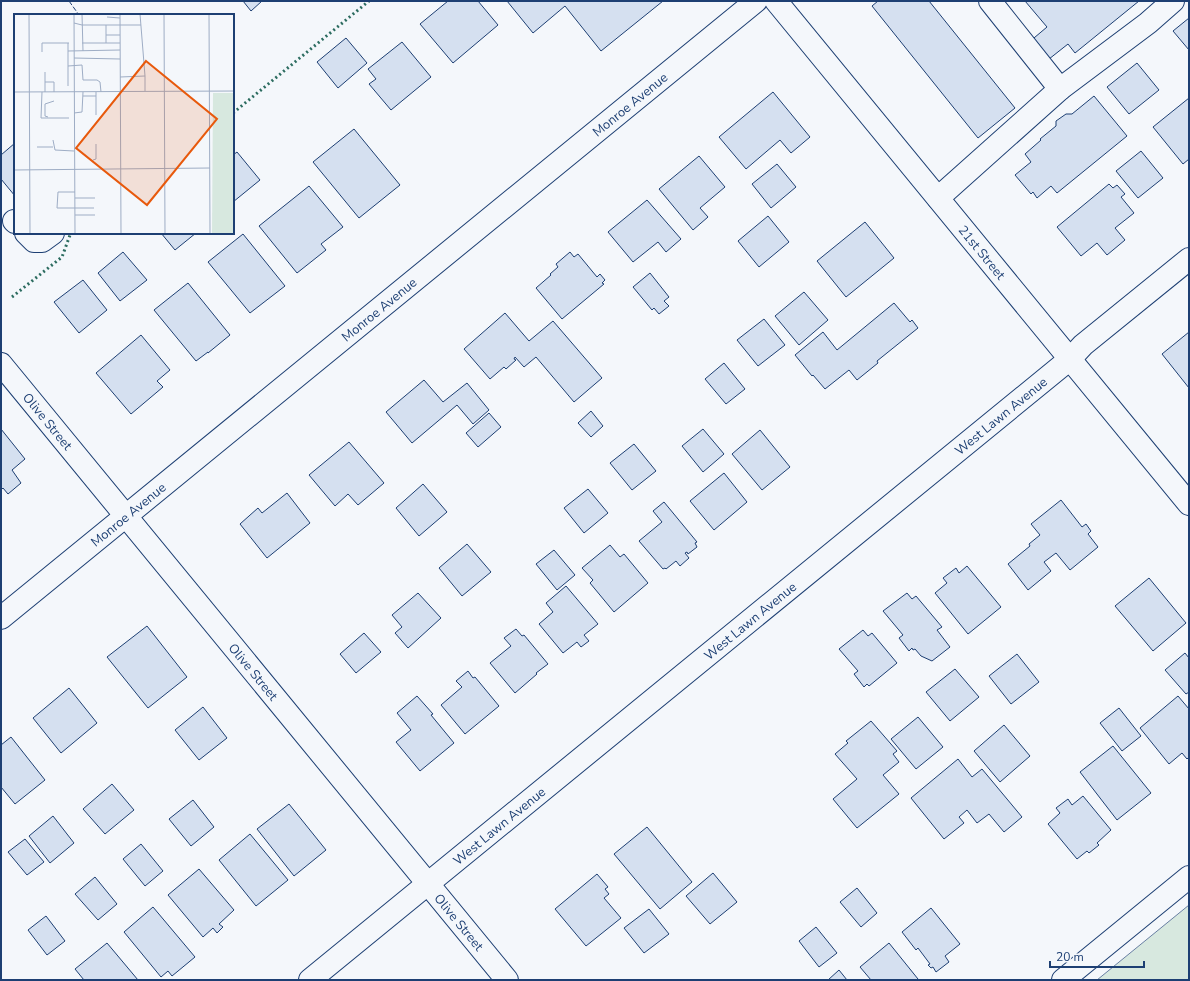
<svg xmlns="http://www.w3.org/2000/svg" width="1190" height="981" font-family="'Nunito Sans',sans-serif">
<style>
.green{fill:#d7e8df;stroke:#687fa3}
.building{fill:#d5e0f0;stroke:#1d3f73}
.lines{fill:none;stroke-linecap:round;stroke-linejoin:round}
.minor-casing{stroke:#1d3f73;stroke-width:24}
.minor{stroke:#f4f7fb;stroke-width:22}
.hedge{stroke:#2c6c60;stroke-width:3;stroke-dasharray:2 3;stroke-linecap:butt}
.fence{stroke:#1d3f73;stroke-width:1;stroke-dasharray:5 2;stroke-linecap:butt}
.labels{text-anchor:middle;stroke-width:3;stroke-linejoin:round;paint-order:stroke}
.street-label{font-size:13px;fill:#1d3f73;stroke:#f4f7fb}
.inset-road{fill:none;stroke:#9eadc5;stroke-width:1}
.view{fill:#e8590c;fill-opacity:0.15;stroke:#e8590c;stroke-width:2}
.inset-edge{fill:none;stroke:#1d3f73;stroke-width:2}
</style>
<rect width="100%" height="100%" fill="#f4f7fb"/>
<path class="green" d="M1189,905V980H1097Z"/>
<g class="building">
<path d="M243,1H262L251,11Z"/>
<path d="M448,1H478L498,25L453,63L420,24Z"/>
<path d="M507,1H663L601,51L565,6L533,33Z"/>
<path d="M878,1H929L1015,108L978,138L872,6Z"/>
<path d="M1025,1H1139L1075,53L1068,44L1044,63L1028,43L1047,27Z"/>
<path d="M1189,18V50L1173,31Z"/>
<path d="M346,38L367,63L338,88L317,62Z"/>
<path d="M402,42L431,77L391,110L369,84L376,79L368,69Z"/>
<path d="M1137,63L1159,90L1129,114L1107,87Z"/>
<path d="M773,92L810,137L791,153L780,140L746,169L719,137Z"/>
<path d="M1094,96L1127,136L1057,193L1051,186L1037,198L1033,192L1031,194L1015,175L1031,162L1025,154L1041,140L1040,139L1056,126V121L1066,114H1072Z"/>
<path d="M1189,98V159L1183,164L1153,127Z"/>
<path d="M354,129L400,185L359,218L313,162Z"/>
<path d="M15,143V196L1,179V155Z"/>
<path d="M1141,151L1163,178L1138,198L1116,171Z"/>
<path d="M237,152L260,180L233,202V155Z"/>
<path d="M699,156L725,187L700,208L708,217L693,230L659,189Z"/>
<path d="M777,164L796,187L771,208L752,184Z"/>
<path d="M1109,184L1113,188L1117,185L1125,194L1121,197L1134,213L1115,228L1125,240L1107,255L1097,243L1081,256L1057,227Z"/>
<path d="M309,186L343,227L321,244L326,250L297,273L259,226Z"/>
<path d="M647,200L681,239L666,252L658,242L633,262L608,232Z"/>
<path d="M768,216L789,242L759,267L738,241Z"/>
<path d="M865,222L894,258L846,297L817,261Z"/>
<path d="M161,233H196L175,250Z"/>
<path d="M243,234L285,286L250,313L208,262Z"/>
<path d="M123,252L147,280L120,301L98,273Z"/>
<path d="M570,252L574,257L578,254L597,277L600,274L605,280L602,283L604,284L562,319L536,288L551,275L550,274L558,267L556,264Z"/>
<path d="M650,273L669,297L664,301L669,306L659,314L654,308L652,310L633,287Z"/>
<path d="M83,280L107,310L79,333L54,302Z"/>
<path d="M188,283L230,335L208,353V352L196,361L154,310Z"/>
<path d="M804,292L828,320L799,345L775,316Z"/>
<path d="M894,303L910,322L912,320L918,328L877,361L878,363L857,380L849,370L825,389L813,375L812,376L795,355L823,332L837,350Z"/>
<path d="M505,313L529,341L553,321L602,378L574,402L536,357L524,367L515,357L514,359L516,360L506,369L504,367L490,379L464,349Z"/>
<path d="M764,319L785,345L758,366L737,340Z"/>
<path d="M1189,332V388L1162,354Z"/>
<path d="M141,335L170,370L157,381L163,387L131,414L96,373Z"/>
<path d="M724,363L745,389L726,404L705,379Z"/>
<path d="M424,380L443,402L467,383L489,410L473,424L457,405L412,443L386,412Z"/>
<path d="M591,411L603,426L591,437L578,423Z"/>
<path d="M489,413L501,427L478,447L466,433Z"/>
<path d="M1,429L25,459L12,470L21,483L8,494L3,488L2,489L1,488Z"/>
<path d="M703,429L724,454L703,472L682,446Z"/>
<path d="M760,430L790,467L762,490L732,454Z"/>
<path d="M349,442L384,483L358,505L348,494L335,506L309,475Z"/>
<path d="M634,444L656,471L632,490L610,463Z"/>
<path d="M724,473L747,502L714,530L690,501Z"/>
<path d="M423,484L447,512L419,536L396,508Z"/>
<path d="M588,489L608,513L584,533L564,508Z"/>
<path d="M287,493L310,523L267,558L240,524L258,508L262,513Z"/>
<path d="M1061,500L1082,527L1086,524L1091,531L1088,534L1098,547L1070,570L1056,553L1044,562L1051,571L1028,590L1008,564L1030,546L1029,544L1040,535L1031,524Z"/>
<path d="M664,502L697,542L695,543L697,547L688,554L687,552L685,553L689,558L680,566L676,561L666,569L665,568L663,569L639,541L662,522L653,511Z"/>
<path d="M467,544L491,572L462,596L439,568Z"/>
<path d="M610,545L620,557L624,554L648,583L614,612L590,583L593,580L582,568Z"/>
<path d="M554,550L575,575L557,590L536,564Z"/>
<path d="M967,566L1001,607L968,634L935,593L947,583L943,578L956,568L959,573Z"/>
<path d="M1149,578L1186,623L1153,651L1115,606Z"/>
<path d="M566,586L598,624L584,635L589,641L581,647L577,642L563,653L539,624L553,612L546,603Z"/>
<path d="M418,593L441,618L408,648L395,633L402,627L392,615Z"/>
<path d="M907,593L912,599L916,596L942,627L937,630L950,647L932,661L921,656L915,649L913,650L912,648L909,651L899,638L903,635L883,611Z"/>
<path d="M147,626L187,677L148,708L107,657Z"/>
<path d="M516,629L522,636L524,635L548,664L536,673L537,674L515,693L490,663L511,646L504,638Z"/>
<path d="M863,630L868,636L872,633L897,663L869,686L867,684L864,687L854,674L858,671L839,649Z"/>
<path d="M364,633L381,652L356,673L340,654Z"/>
<path d="M1185,653L1189,658V692L1186,694L1165,670Z"/>
<path d="M1017,654L1039,682L1011,704L989,676Z"/>
<path d="M955,669L979,697L950,721L926,692Z"/>
<path d="M468,671L473,678L475,677L499,706L465,734L441,705L462,687L456,681Z"/>
<path d="M69,688L97,723L61,753L33,718Z"/>
<path d="M417,696L433,714L431,715L454,743L420,771L396,742L411,730L397,713Z"/>
<path d="M1178,696L1189,709V757L1187,759L1182,753L1169,764L1140,728Z"/>
<path d="M203,707L227,738L199,760L175,730Z"/>
<path d="M1119,708L1141,736L1122,751L1100,723Z"/>
<path d="M918,717L943,747L916,769L891,739Z"/>
<path d="M871,721L897,751L893,754L899,762L883,775L899,794L857,828L833,799L857,779L835,754L848,743L846,741Z"/>
<path d="M1004,725L1030,756L1000,782L974,751Z"/>
<path d="M11,737L45,780L15,804L1,787V745Z"/>
<path d="M1113,746L1151,793L1117,820L1080,772Z"/>
<path d="M958,759L972,777L982,769L1022,817L1004,832L989,814L977,823L967,810L959,817L964,823L944,839L911,798Z"/>
<path d="M112,784L134,810L105,834L83,809Z"/>
<path d="M1083,796L1111,830L1097,843L1099,845L1089,853L1087,851L1077,859L1048,824L1060,813L1056,808L1068,799L1072,805Z"/>
<path d="M193,800L214,827L191,846L169,819Z"/>
<path d="M289,804L326,850L294,876L257,829Z"/>
<path d="M53,816L74,843L50,863L29,836Z"/>
<path d="M647,827L692,882L660,909L614,854Z"/>
<path d="M250,834L288,880L256,906L219,860Z"/>
<path d="M25,839L44,862L27,875L8,852Z"/>
<path d="M141,844L163,871L145,886L123,859Z"/>
<path d="M199,869L234,910L219,924L223,927L217,933L213,928L203,937L168,895Z"/>
<path d="M713,873L737,902L710,924L686,896Z"/>
<path d="M597,874L608,887L605,889L609,894L604,898L621,918L586,946L555,909Z"/>
<path d="M95,877L117,904L98,920L75,894Z"/>
<path d="M857,888L877,913L861,927L840,902Z"/>
<path d="M153,907L195,957L172,976L168,971L161,977L124,932Z"/>
<path d="M931,908L960,944L945,956L949,962L936,972L933,967L931,968L928,965L930,964L918,948L916,950L902,932Z"/>
<path d="M649,909L669,934L644,953L624,928Z"/>
<path d="M46,916L65,941L47,955L28,930Z"/>
<path d="M816,927L837,953L819,967L799,941Z"/>
<path d="M107,943L138,980H84L75,969Z"/>
<path d="M889,943L918,979L916,980H871L860,967Z"/>
<path d="M839,970L847,980H828Z"/>
</g>
<g class="lines">
<defs>
<g id="minor">
<path id="s1" d="M776,1L1189,504"/>
<path d="M1060,89L1148,23L1173,1"/>
<path d="M938,198L1060,89L990,1"/>
<path d="M14,221L15,222"/>
<path d="M26,233L34,241H42L53,233"/>
<path id="s2" d="M1,364L507,980"/>
<path id="s3" d="M1,618L756,1"/>
<path id="s4" d="M310,980L1070,359L1083,345L1189,259"/>
<path d="M1063,980L1189,877"/>
</g>
</defs>
<use href="#minor" class="minor-casing"/>
<use href="#minor" class="minor"/>
<g class="hedge">
<path d="M233,113L369,1"/>
<path d="M12,297L62,257L70,235L72,233"/>
</g>
<path class="fence" d="M69,1L79,15"/>
</g>
<g class="labels">
<g class="street-label">
<text dy="5" stroke="none"><textPath href="#s3" startOffset="812">Monroe Avenue</textPath></text>
<text dy="5" stroke="none"><textPath href="#s1" startOffset="325">21st Street</textPath></text>
<text dy="5" stroke="none"><textPath href="#s3" startOffset="488">Monroe Avenue</textPath></text>
<text dy="5" stroke="none"><textPath href="#s4" startOffset="892">West Lawn Avenue</textPath></text>
<text dy="5" stroke="none"><textPath href="#s2" startOffset="74">Olive Street</textPath></text>
<text dy="5" stroke="none"><textPath href="#s3" startOffset="164">Monroe Avenue</textPath></text>
<text dy="5" stroke="none"><textPath href="#s4" startOffset="568">West Lawn Avenue</textPath></text>
<text dy="5" stroke="none"><textPath href="#s2" startOffset="398">Olive Street</textPath></text>
<text dy="5" stroke="none"><textPath href="#s4" startOffset="244">West Lawn Avenue</textPath></text>
<text dy="5" stroke="none"><textPath href="#s2" startOffset="722">Olive Street</textPath></text>
</g>
</g>
<g transform="translate(14 14)">
<rect width="220" height="220" fill="#f4f7fb"/>
<path d="M199,79H220V220H198Z" fill="#d7e8df"/>
<path class="inset-road" d="M15,0L16,220M60,0L61,220M68,0L69,37M106,0L107,220M126,0L131,62M150,0L151,220M195,0L196,220M93,3L106,4M60,9L68,11H127M92,11V29M92,21H106M54,29V72M68,29H106M54,37L106,36M28,38V29H55M60,44L106,45M54,52L68,51L69,66H83L86,68L87,78M31,58V78M106,63L131,62V77M31,68H40V78M0,78L220,77M28,78L27,104H55M69,82H82M60,99L68,98L69,78M82,101V78M34,103L31,102V90L40,87M39,126L41,136L60,137M23,133H39M79,146L82,145V130M0,156L196,154M61,178H44L43,194H80M61,184H81M61,201H81"/>
<path class="view" d="M132,47L203,105L133,191L62,134Z"/>
<rect width="220" height="220" class="inset-edge"/>
</g>
<rect width="1190" height="981" fill="none" stroke="#1d3f73" stroke-width="4"/>
<path d="M1050 961v6h94v-6" fill="none" stroke="#1d3f73" stroke-width="2"/>
<text x="1056" y="961" font-size="12" fill="#1d3f73" stroke="#f4f7fb" stroke-width="3" paint-order="stroke">20 m</text>
</svg>
